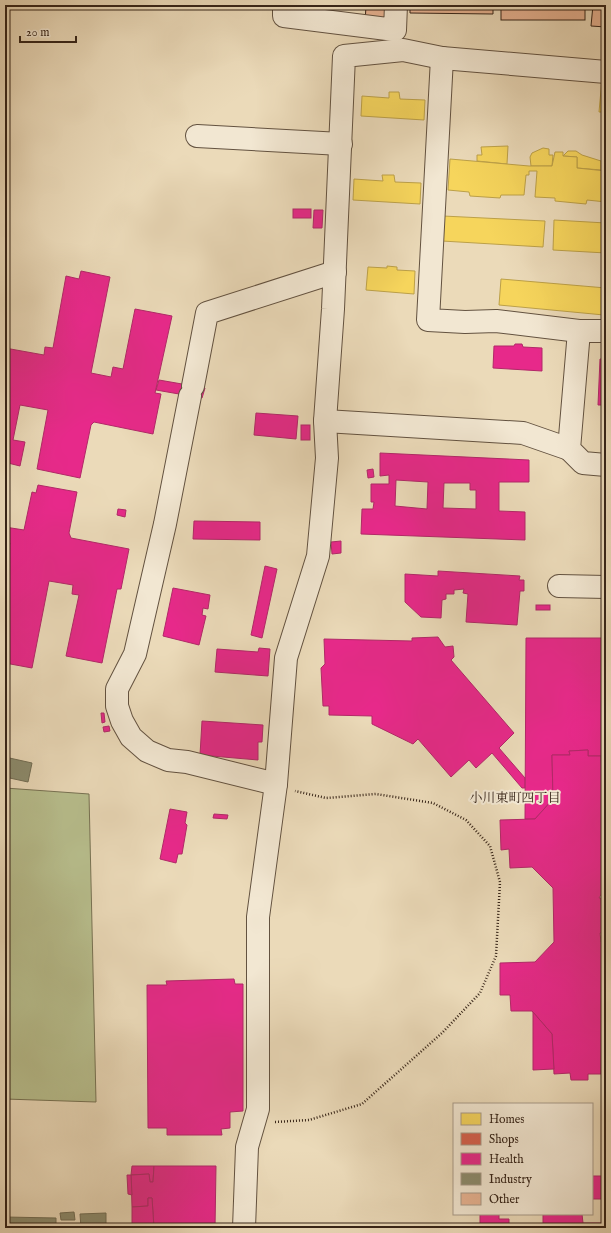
<svg xmlns="http://www.w3.org/2000/svg" width="611" height="1233" font-family="'IM FELL English','Noto Serif JP',serif">
<style>
.green{fill:#b8bf8e;stroke:#777253}
.homes{fill:#f6d55c;stroke:#bca048}
.shops{fill:#d6604d;stroke:#a64e3d}
.health{fill:#e7298a;stroke:#b22868;fill-rule:evenodd}
.industry{fill:#8c8c6e;stroke:#726d54}
.building{fill:#e7b392;stroke:#362418}
.lines{fill:none;stroke-linecap:round;stroke-linejoin:round}
.minor-casing{stroke:#635240;stroke-width:24}
.path{stroke:#362418;stroke-width:2.5;stroke-dasharray:1 2;stroke-linecap:butt}
.minor{stroke:#f2e7d2;stroke-width:22}
.labels{text-anchor:middle;stroke-width:4;stroke-linejoin:round;paint-order:stroke}
.neighbourhood-label{font-size:13px;fill:#362418;stroke:#f2e7d2}
</style>
<rect width="100%" height="100%" fill="#ebdab9"/>
<filter id="stains"><feTurbulence type="fractalNoise" baseFrequency=".005" numOctaves="4"/><feColorMatrix values="0 0 0 0 .2 0 0 0 0 .09 0 0 0 0 .02 0 0 0 .5 -.17"/></filter>
<radialGradient id="worn" r=".72"><stop offset=".6" stop-color="#630" stop-opacity="0"/><stop offset="1" stop-color="#630" stop-opacity=".3"/></radialGradient>
<path class="green" d="M5,788L89,794L96,1102L5,1099Z"/>
<g class="homes">
<path d="M602,79L606,80L603,112H599Z"/>
<path d="M389,92H399L400,99L425,100L424,120L361,116L362,96L389,98Z"/>
<path d="M508,146L507,164L477,161V155H482L481,147Z"/>
<path d="M543,148L549,149V155H553L552,166H531L530,157L532,153Z"/>
<path d="M568,151H576L582,155L601,161V170L577,168V157L563,156Z"/>
<path d="M555,152H563V156L577,157V168L606,171V202L587,200L586,204L555,201V198L535,197L537,171H529V175H526L524,195H501L500,198L470,196L469,192L448,190L450,159L529,166H552Z"/>
<path d="M382,175H394L395,182L421,183L420,204L353,200L354,179L383,181Z"/>
<path d="M443,216L545,221L543,247L442,241Z"/>
<path d="M554,220L606,223V253L553,250Z"/>
<path d="M387,266L397,267V270L415,271L414,294L366,290L368,267L387,268Z"/>
<path d="M501,279L606,288L604,315L499,305Z"/>
</g>
<path class="shops" d="M603,905L606,906V915H603Z"/>
<g class="health">
<rect x="293" y="209" width="18" height="9"/>
<path d="M314,210H323L322,228H313Z"/>
<path d="M81,271L110,277L91,373L111,377L113,367L123,369L135,309L172,316L155,393L161,394L153,434L94,422L91,425L80,478L37,469L48,410L20,405L13,440L25,442L20,466L8,463L5,476V348L44,355L45,347L53,348L66,276L79,279Z"/>
<path d="M515,344H522L523,347L542,348V371L493,368L494,346H514Z"/>
<path d="M600,359H606V405H598Z"/>
<path d="M159,380L205,388L202,398L156,390Z"/>
<path d="M256,413L298,416L296,439L254,435Z"/>
<rect x="301" y="425" width="9" height="15"/>
<path d="M380,453L529,460V482H499V511L525,512V540L361,534L362,509H373L374,502H371V484H389V475L380,476ZM396,480L428,482L427,509L395,506ZM444,483H470V490H476V509L443,508Z"/>
<path d="M373,469L374,477L368,478L367,470Z"/>
<path d="M38,485L77,492L69,533L71,538L129,549L121,589H117L102,663L66,656L79,595L72,594L73,585L49,581L32,668L5,663V556H7L10,543L5,542V527L24,530L32,492L36,493Z"/>
<path d="M118,509L126,510L125,517L117,515Z"/>
<path d="M194,521L260,522V540L193,539Z"/>
<path d="M341,541V553L332,554L331,542Z"/>
<path d="M265,566L277,569L262,638L251,635Z"/>
<path d="M438,571L520,576L519,580H524V591H520L517,625L466,622L468,594L463,593L464,589L454,590V594H446V599L442,600L441,618L421,617L405,602V574L438,576Z"/>
<path d="M173,588L210,595L208,609L203,608L202,615L206,616L199,645L163,636Z"/>
<rect x="536" y="605" width="14" height="5"/>
<path d="M438,637L445,647L453,646L454,657L451,660L514,733L499,748L525,778V788H522L492,753L476,768L469,760L451,777L418,739L413,744L372,724V716L329,715V706H323L321,668L325,664L324,639L412,641V638Z"/>
<path d="M526,638H605V760L601,759V756H588V750L569,751L570,755H552L553,799L535,819H525Z"/>
<path d="M259,648L270,649L268,676L215,672L217,649L258,652Z"/>
<path d="M101,713H104L105,722L102,723Z"/>
<path d="M202,721L263,725L262,742H258V760L200,755Z"/>
<path d="M109,726L110,731L104,732L103,727Z"/>
<path d="M588,750V756H601L603,795L606,799V887L599,898H601L603,933H600L601,942L606,947V1029L602,1033L601,1074H588V1080H571L570,1073L554,1074L552,1034L532,1011H511L510,995H500V963L535,962L554,942L553,888L532,867L510,868L509,849L501,850L500,820L535,819L553,799L552,755H570L569,751Z"/>
<path d="M606,775V799L603,795L602,776Z"/>
<path d="M170,809L187,812L185,823L187,825L182,854H178L176,863L160,859Z"/>
<path d="M214,814L228,815L227,819L213,818Z"/>
<path d="M234,979L235,984H243V1111L230,1112V1128L221,1129L222,1135H167V1128H148L147,985H167L166,981Z"/>
<path d="M533,1012L552,1034L554,1069L533,1070Z"/>
<path d="M132,1166H154L153,1182H150L149,1174L131,1175Z"/>
<path d="M154,1166H216L215,1228H154L152,1198H148V1206L132,1207L131,1175L149,1174L150,1182H153Z"/>
<path d="M127,1175H131L132,1195L128,1194Z"/>
<rect x="592" y="1176" width="14" height="23"/>
<path d="M148,1198H152L154,1228H132V1207L148,1206Z"/>
<path d="M480,1214H499V1219H509V1228H480Z"/>
<path d="M543,1214H582L583,1223H606V1228H534L543,1227Z"/>
</g>
<g class="industry">
<path d="M5,757L32,763L28,782L5,777Z"/>
<path d="M74,1212L75,1220H61L60,1213Z"/>
<path d="M106,1213V1228H81L80,1214Z"/>
<path d="M5,1217L56,1218V1228H5Z"/>
</g>
<g class="building">
<path d="M366,5H386L385,25L365,24Z"/>
<path d="M410,5H493V14L410,13Z"/>
<rect x="501" y="5" width="84" height="15"/>
<path d="M593,5H606V27L591,26Z"/>
</g>
<g class="lines">
<defs>
<g id="minor">
<path d="M284,5V16L395,30L396,5"/>
<path d="M442,58L428,320L465,322L496,321L579,331H606"/>
<path d="M197,136L341,144"/>
<path d="M579,331L569,449L583,463L606,465"/>
<path d="M193,386L207,313L335,272"/>
<path d="M190,396L165,524L135,654L117,689V706L122,721L131,737L147,751L168,760L187,762L276,784"/>
<path d="M325,421L523,433L569,449"/>
<path d="M559,586L606,587"/>
<path d="M244,1228L247,1147L258,1109V917L276,784L286,658L318,556L327,458L325,421L333,309L344,56L403,50L442,58L606,72"/>
</g>
</defs>
<use href="#minor" class="minor-casing"/>
<path class="path" d="M275,1122L309,1120L362,1104L442,1033L480,993L496,956L500,882L490,846L466,820L433,803L376,794L326,798L295,791"/>
<use href="#minor" class="minor"/>
</g>
<g class="labels">
<g class="neighbourhood-label">
<text x="515" y="802">小川東町四丁目</text>
</g>
</g>
<rect width="611" height="1233" fill="none" stroke="#ebdab9" stroke-width="20"/>
<rect x="6" y="6" width="599" height="1221" fill="none" stroke="#362418" stroke-width="2"/>
<rect x="10" y="10" width="591" height="1213" fill="none" stroke="#362418"/>
<rect x="453" y="1103" width="140" height="112" fill="#f2e7d2" stroke="#a79988"/>
<rect x="461" y="1113" width="20" height="12" fill="#f6d55c" stroke="#a79988"/>
<text x="489" y="1123" font-size="12" fill="#362418">Homes</text>
<rect x="461" y="1133" width="20" height="12" fill="#d6604d" stroke="#a79988"/>
<text x="489" y="1143" font-size="12" fill="#362418">Shops</text>
<rect x="461" y="1153" width="20" height="12" fill="#e7298a" stroke="#a79988"/>
<text x="489" y="1163" font-size="12" fill="#362418">Health</text>
<rect x="461" y="1173" width="20" height="12" fill="#8c8c6e" stroke="#a79988"/>
<text x="489" y="1183" font-size="12" fill="#362418">Industry</text>
<rect x="461" y="1193" width="20" height="12" fill="#e7b392" stroke="#a79988"/>
<text x="489" y="1203" font-size="12" fill="#362418">Other</text>
<path d="M20 36v6h56v-6" fill="none" stroke="#362418" stroke-width="2"/>
<text x="26" y="36" font-size="12" fill="#362418" stroke="#f2e7d2" stroke-width="3" paint-order="stroke">20 m</text>
<rect width="100%" height="100%" filter="url(#stains)"/>
<rect width="100%" height="100%" fill="url(#worn)"/>
</svg>
